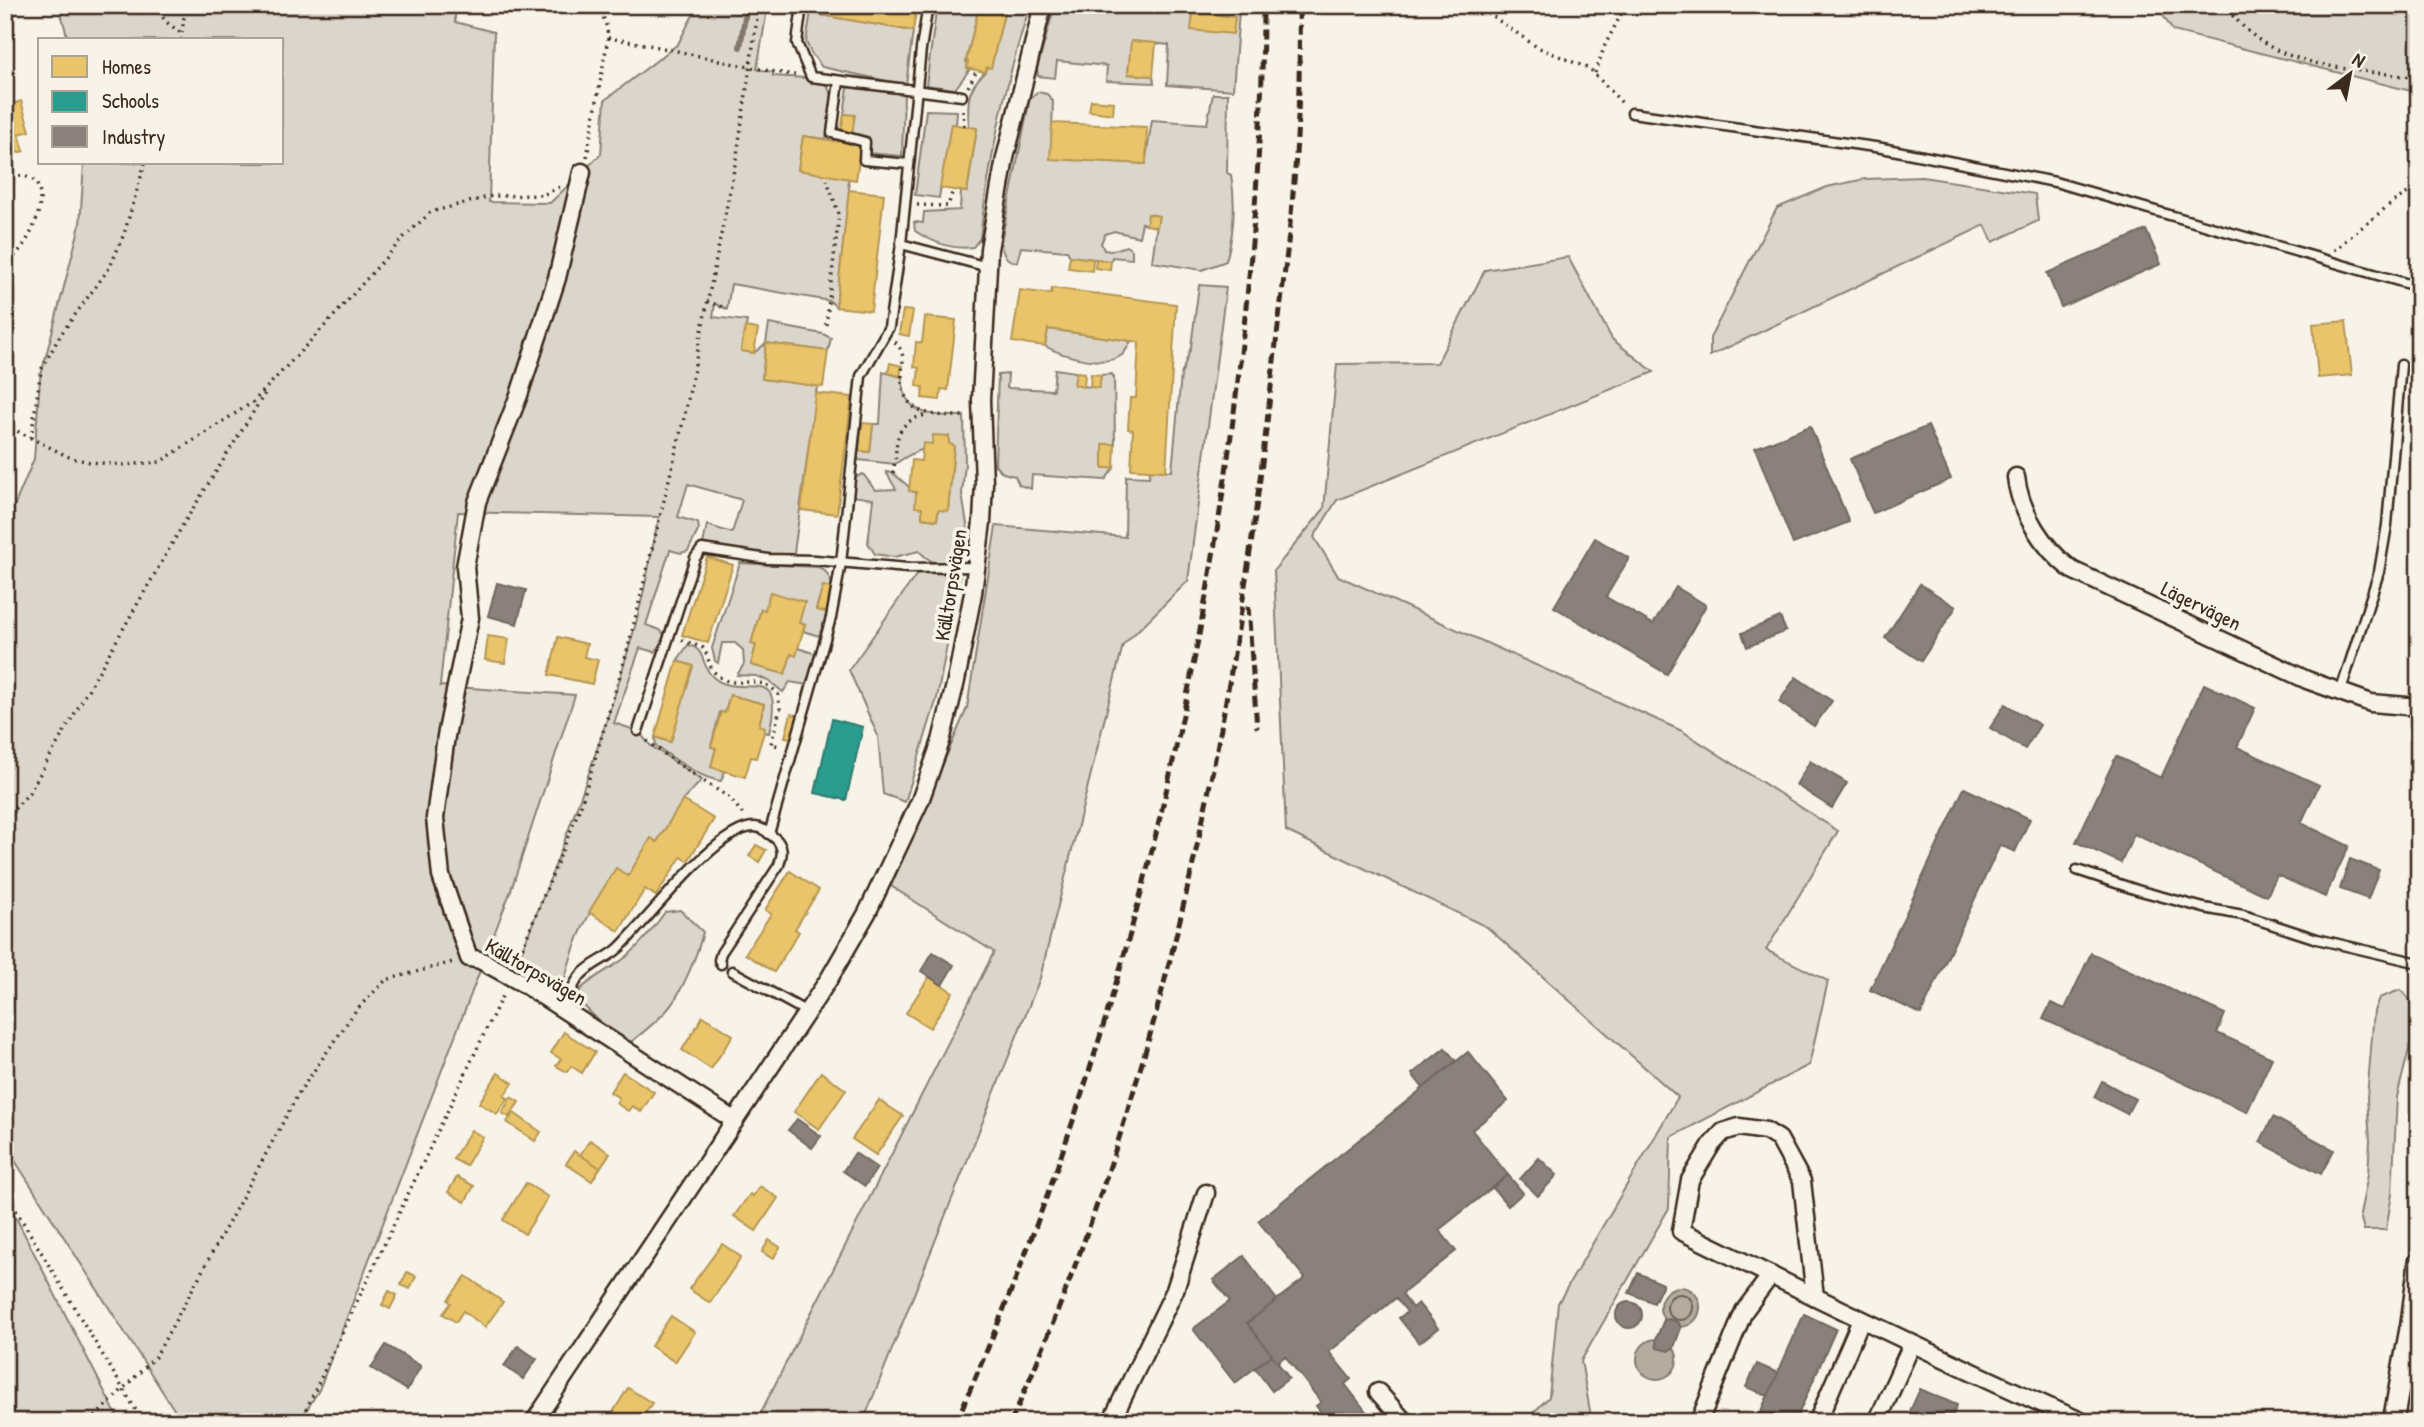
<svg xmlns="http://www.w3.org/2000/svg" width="2424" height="1427" font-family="'Patrick Hand',sans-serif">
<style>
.green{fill:#dbd6cb;stroke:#8b8074;stroke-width:2}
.water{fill:#b4aca0;stroke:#84786c;stroke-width:2}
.homes{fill:#e9c46a;stroke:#b59653;stroke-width:2}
.schools{fill:#2a9d8f;stroke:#2f7a6d;stroke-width:2}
.industry{fill:#8a817c;stroke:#726760;stroke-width:2}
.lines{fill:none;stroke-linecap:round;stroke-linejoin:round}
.shore{stroke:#6b5e52;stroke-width:2}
.stream{stroke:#84786c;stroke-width:6}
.service-casing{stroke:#3b2a1e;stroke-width:13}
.minor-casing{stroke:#3b2a1e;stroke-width:21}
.tertiary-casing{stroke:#3b2a1e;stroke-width:24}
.path{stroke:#3b2a1e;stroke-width:3.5;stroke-dasharray:2 5;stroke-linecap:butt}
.service{stroke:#f7f3e8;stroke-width:8}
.minor{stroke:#f7f3e8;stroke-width:16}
.tertiary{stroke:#f7f3e8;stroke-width:19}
.rail{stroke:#3b2a1e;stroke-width:5;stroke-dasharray:10 5;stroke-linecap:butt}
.labels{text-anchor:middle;stroke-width:7;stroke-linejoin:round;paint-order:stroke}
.street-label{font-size:21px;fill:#3b2a1e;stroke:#f7f3e8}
</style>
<rect width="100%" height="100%" fill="#f7f3e8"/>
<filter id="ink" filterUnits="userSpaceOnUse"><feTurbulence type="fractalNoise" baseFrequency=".0143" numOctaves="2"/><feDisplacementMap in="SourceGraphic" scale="14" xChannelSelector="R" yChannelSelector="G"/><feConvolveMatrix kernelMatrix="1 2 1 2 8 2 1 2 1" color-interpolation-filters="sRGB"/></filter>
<g filter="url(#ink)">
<g class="green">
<path d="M59,5H455V22L494,32L489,202L550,203L601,154L605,100L678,44L695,11L670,5H768L757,69L773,72V76L823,79L832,95L826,139L803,136L798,170L848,178L849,190L836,307L830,301L731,284L727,309L715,304L713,317L747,321L741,351L754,353L766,343L769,324L823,334L831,338L828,351L766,343L762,379L817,386L793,560L702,549L707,525L732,533L742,500L688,484L678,517L698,523L699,529L688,551L681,553L670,550L646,625L660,630L664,634L662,644L655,652L640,648L614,723L638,731L651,746L702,780L683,800L657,842L651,839L628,876L616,869C597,899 580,927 570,961C566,972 566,983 557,990L532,978L518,960C561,854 601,747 632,637C644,598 650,557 659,517L458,512L440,686L575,695L511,890L319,1390L299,1422H182L5,1145V528L34,459L40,379L80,225L84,163H282V40H68Z"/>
<path d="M812,5H816L815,14L913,31L906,85L822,67L811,53L806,42Z"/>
<path d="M937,5H986V8L979,7L966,61L968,62L967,68L970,69L955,89L926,85Z"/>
<path d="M1001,5H1030C1006,81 989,160 980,238L973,247C952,250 932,242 915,231L914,222L923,223L924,212L960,210L961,191L967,192L977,129L969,127C968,111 966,94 977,81C981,75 985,74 987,67H991L1004,13L999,11Z"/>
<path d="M1055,5H1098L1119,10L1120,5H1159L1239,11L1233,90L1167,85L1169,45L1132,41L1128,74L1153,76L1154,83L1106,81L1107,66L1057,61L1055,78L1038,76L1037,69Z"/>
<path d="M2156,5H2419V93L2173,31Z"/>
<path d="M848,87L904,94L902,156L867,153L869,137L852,133L854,116L844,114Z"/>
<path d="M1037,92L1047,94L1053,101L1051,158L1145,164L1152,120L1207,124L1213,94H1228L1227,173L1231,175C1236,204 1234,233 1226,261L1202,270L1152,262L1158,216L1149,214L1146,225L1142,223L1139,237L1114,231L1105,234L1101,243L1104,250L1111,251L1126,246L1132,250V259L1112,257L1111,261L1070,256L1067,251L1021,247L1017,262C1005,261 1002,253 1001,242L1030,98Z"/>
<path d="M926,110L957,111L956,125L951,124L939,198L915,195Z"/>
<path d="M1922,177L2035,194L2038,221L1993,242L1985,225L1710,356V338L1777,208L1827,187L1865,179Z"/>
<path d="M1568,257L1612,339L1654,372L1337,500L1314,537L1338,576L1682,731L1838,831L1766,950L1828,981L1809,1065L1671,1137L1669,1208L1581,1361L1592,1422H1524L1549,1397L1558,1303L1678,1097L1487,927L1286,831L1274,570L1324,509L1337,364L1437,363L1485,270Z"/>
<path d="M1199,285L1226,287L1188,581L1123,645L1040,978L863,1422H756L994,952L891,886L967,708L996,526L1125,537L1126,476L1149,477L1150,470L1172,471L1181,375L1191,347Z"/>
<path d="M1048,329L1131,341C1129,345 1126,351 1122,355C1105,368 1062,356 1045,346Z"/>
<path d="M1055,369L1076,372L1075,385L1099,388L1101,375L1111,374L1114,377L1115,444H1104L1103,467L1114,468L1105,480L1032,475L1031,489L1019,485L1015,476L1003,473L995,465L998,375L1008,374L1007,388L1053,390Z"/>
<path d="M883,372L902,377C902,416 933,416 964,416L965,463L962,494L971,549C964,558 946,567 934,562C929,561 923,555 919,551L894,557L875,554L868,543L873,499L852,496L856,477L863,474L875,490L896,489L886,472L893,473L909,487V491L916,492L922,508V518L937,520L938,510H948L954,446C932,443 913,451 895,464L859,460L857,456L859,451L870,452L873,424H880Z"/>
<path d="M740,563L817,567C828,569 830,580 833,589L823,586L816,609L827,612L819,636L803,631L805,624L761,609L751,644L756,645L751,665L785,674L791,654L796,655L798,648L816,654L808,685L790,682L783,692L769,681L756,676L737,675L744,664L743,650L735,643H722L718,663L715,661L712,648Z"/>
<path d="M919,571L960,576L937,698L905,802L883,794L878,736L849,670Z"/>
<path d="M688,645C706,648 701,667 713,677C740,702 787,659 769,733L764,732L759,725L764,704L730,695L725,713L720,712L711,746L716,748L711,767L725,771L721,781C701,779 673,758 656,746L655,737L670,742L693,666L677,661Z"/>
<path d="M680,910L703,932C698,953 682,993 668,1009C657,1022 643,1032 630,1043L604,1026L579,1001L580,990C593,977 610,969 625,958C641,945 653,929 665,912Z"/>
<path d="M2400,990C2409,998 2416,1006 2417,1018L2397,1097L2392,1194L2386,1230H2364L2360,1215L2368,1174L2370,1141L2367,1098L2374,1011L2379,998Z"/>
<path d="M5,1196L120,1422H5Z"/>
</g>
<g class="water">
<circle cx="1680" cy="1307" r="20"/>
<circle cx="1657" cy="1359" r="20"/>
</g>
<g class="homes">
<path d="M816,5H917L913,31L815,14Z"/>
<path d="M979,7L1004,13L991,68L987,67L985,72L967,68L968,62H966Z"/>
<path d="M1193,12L1235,17L1233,34L1191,30Z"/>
<path d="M1131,41L1156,43L1153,76L1128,74Z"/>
<path d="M5,89L10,105L21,101L30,131L19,134L24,151L5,156Z"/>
<path d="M1091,100L1114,102L1113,114L1089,111Z"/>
<path d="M844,114L855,115L852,133L841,131Z"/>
<path d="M1052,123L1147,127L1146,164L1050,159Z"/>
<path d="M951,124L977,128L967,192L940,188Z"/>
<path d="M803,136L861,145L856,180L798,170Z"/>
<path d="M849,190L884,194L871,311L836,307Z"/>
<path d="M1148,214L1159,216L1157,227L1146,225Z"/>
<path d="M1070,256L1093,259L1092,271L1068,268Z"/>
<path d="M1096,259L1111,261L1110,270L1095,268Z"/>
<path d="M1052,288L1176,304L1166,471L1131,469L1133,430L1128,429L1130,398H1136L1139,342L1048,329L1045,346L1012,342L1020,290L1051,294Z"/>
<path d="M903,310L913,311L909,336L899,334Z"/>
<path d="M925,317L956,320L948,390L941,389L940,400L922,398L923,387L917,386L919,368L914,367L916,342L922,343Z"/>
<path d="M2346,321L2352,375L2318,378L2313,324Z"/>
<path d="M745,327L758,329L754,353L741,351Z"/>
<path d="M766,343L828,351L823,387L762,379Z"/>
<path d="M890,363L902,366L900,376L888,373Z"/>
<path d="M1076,372L1085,373L1084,387L1074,385Z"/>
<path d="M1091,374L1101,375L1099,388L1090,387Z"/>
<path d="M815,393L852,397L837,514L801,510Z"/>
<path d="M862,423L873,424L870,452L859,451Z"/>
<path d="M933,435L949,436V444L954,445L948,511L938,510L937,520L922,518V508L915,507L916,492L909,491L912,460L921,461L923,443L932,444Z"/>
<path d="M1103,444H1115L1114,468H1103Z"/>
<path d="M707,557L733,565L708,643L682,635Z"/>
<path d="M823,586L833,589L827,612L816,610Z"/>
<path d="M770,592L805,602L799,623L805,624L796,656L791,654L785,674L751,665L756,645L751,644L761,609L765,610Z"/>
<path d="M488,636L509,639L505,663L485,660Z"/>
<path d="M558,637L587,644L584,657L598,660L592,684L549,675Z"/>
<path d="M677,661L693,666L671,742L655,737Z"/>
<path d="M730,695L764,704L759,725L765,727L764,732L756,758L751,757L745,777L711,767L716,748L711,747L721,712L725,713Z"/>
<path d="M791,714L801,716L795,739L785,737Z"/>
<path d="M683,800L714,819L688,861L681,857L656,896L645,889L619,931L589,912L616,868L628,876L651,838L657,842Z"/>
<path d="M756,845L766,850L759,862L749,856Z"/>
<path d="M790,871L819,890L795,929L799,932L774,972L745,954L771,914L765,910Z"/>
<path d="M929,977L953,992L930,1028L906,1013Z"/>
<path d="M703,1016L733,1035L711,1069L682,1050Z"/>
<path d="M564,1032L595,1052L582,1073L571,1066L567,1072L556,1066L561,1059L551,1053Z"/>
<path d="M623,1072L654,1092L641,1112L632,1106L628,1111L616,1103L619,1098L610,1092Z"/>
<path d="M821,1072L846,1090L819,1129L794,1112Z"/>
<path d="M498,1073L513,1083L504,1096L508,1098L497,1114L479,1103Z"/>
<path d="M511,1097L519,1102L509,1117L502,1113Z"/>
<path d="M879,1100L903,1116L876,1155L852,1139Z"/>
<path d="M514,1113L541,1132L535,1141L507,1122Z"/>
<path d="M471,1130L483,1137L466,1166L453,1159Z"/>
<path d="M590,1140L610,1153L600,1168L580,1155Z"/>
<path d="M574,1151L600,1168L592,1181L566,1164Z"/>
<path d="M457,1177L474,1186L465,1202L448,1192Z"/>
<path d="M526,1183L548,1197L525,1234L503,1220Z"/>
<path d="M760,1186L778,1198L756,1231L734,1216L750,1194L753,1196Z"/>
<path d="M769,1240L780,1247L773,1259L762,1252Z"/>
<path d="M722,1244L741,1257L710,1303L689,1289Z"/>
<path d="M407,1272L416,1276L410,1289L401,1285Z"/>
<path d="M466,1276L503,1302L485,1327L463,1311L456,1322L443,1314L451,1303L448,1300Z"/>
<path d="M389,1291L397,1295L390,1309L382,1305Z"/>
<path d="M671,1316L695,1332L675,1362L651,1346Z"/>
<path d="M628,1388L652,1403L639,1422H607Z"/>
</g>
<path class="schools" d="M832,719L863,727L846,800L815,793Z"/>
<g class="industry">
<path d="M2146,230L2161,264L2061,307L2047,273Z"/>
<path d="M1810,426L1849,522L1793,544L1755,448Z"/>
<path d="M1928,426L1951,479L1873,513L1850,459Z"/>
<path d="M1595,538L1629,558L1606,597L1653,624L1676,587L1706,605L1667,674L1554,607Z"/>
<path d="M497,583L526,590L517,624L488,616Z"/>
<path d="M1920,584L1956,607L1921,661L1885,638Z"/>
<path d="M1780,617L1786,631L1747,647L1742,633Z"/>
<path d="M1796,677L1832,701L1814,726L1779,702Z"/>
<path d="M2204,684L2255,708L2237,747L2319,785L2301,823L2349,846L2325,897L2277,875L2267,896L2134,834L2121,863L2076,842L2116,756L2161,778Z"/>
<path d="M2005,704L2040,725L2025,749L1990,728Z"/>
<path d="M1810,761L1847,783L1832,808L1796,785Z"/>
<path d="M1964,788L2030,819L2015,852L2000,845L1921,1014L1870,990Z"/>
<path d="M2350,859L2379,870L2368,899L2340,889Z"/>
<path d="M933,952L954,965L942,985L921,971Z"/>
<path d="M2091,953L2225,1014L2217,1033L2272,1058L2247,1112L2043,1019L2051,1003L2065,1009Z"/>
<path d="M1445,1048L1456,1061L1423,1088L1412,1074Z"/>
<path d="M1468,1052L1508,1101L1472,1130L1508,1175L1439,1230L1456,1251L1402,1294L1412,1308L1418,1303L1438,1328L1419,1343L1399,1318L1407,1312L1396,1298L1329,1352L1351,1379L1345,1384L1374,1422H1328L1316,1406L1321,1402L1285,1356L1277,1363L1247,1323L1305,1278L1258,1221Z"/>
<path d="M2102,1081L2135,1099L2127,1114L2094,1097Z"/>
<path d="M2273,1117L2334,1150L2321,1174L2260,1142Z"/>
<path d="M797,1119L821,1136L812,1148L788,1130Z"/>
<path d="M855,1153L877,1168L865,1186L843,1171Z"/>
<path d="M1539,1158L1557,1175L1538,1196L1520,1179Z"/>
<path d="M1508,1175L1523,1193L1508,1206L1493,1188Z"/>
<path d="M1244,1256L1277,1300L1247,1323L1272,1355L1235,1383L1193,1329L1230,1301L1213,1280Z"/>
<path d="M1638,1273L1663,1284L1654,1303L1629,1293Z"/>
<circle cx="1629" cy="1315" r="13"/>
<path d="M1804,1314L1836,1329L1795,1422H1756Z"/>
<path d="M1669,1319L1679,1323L1681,1328L1674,1347L1668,1351L1657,1348L1656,1339L1664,1320Z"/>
<path d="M386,1345L421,1366L407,1390L371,1368Z"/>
<path d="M518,1346L537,1359L523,1379L504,1366Z"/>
<path d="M1272,1355L1289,1378L1272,1391L1255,1368Z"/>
<path d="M1757,1364L1778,1373L1768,1396L1746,1387Z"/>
<path d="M1920,1389L1957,1405L1950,1422H1905Z"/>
</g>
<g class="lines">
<circle class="shore" cx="1680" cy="1307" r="13"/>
<path class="stream" d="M740,47L747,5"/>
<defs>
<g id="service">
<path d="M802,5L797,43L811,77L962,96"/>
<path d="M839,81L832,133L865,142L864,160L909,164"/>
<path d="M1632,113L1882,148L2055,182L2419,287"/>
<path d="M901,244L988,267"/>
<path d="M2340,693L2379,572L2387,525L2401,365"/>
<path d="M638,731L695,558L702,549L768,559L815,560L908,568L977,567"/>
<path d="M769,834L831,618L841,563L861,376L889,327L901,244L921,49L928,5"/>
<path d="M2077,870L2137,890L2204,908L2243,915L2317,939L2419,963"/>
<path d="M732,971L807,1012"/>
<path d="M562,1009C568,998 572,986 580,976C591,963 607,959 619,948C647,921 717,827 754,827C763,827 771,835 777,840C784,849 782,855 779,865L721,953L719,960L721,964"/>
</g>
<g id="minor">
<path d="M582,172L557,278L519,395L477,502L465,567L470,618L446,736L435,818L441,876L469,958L480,960L524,984L735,1121"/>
<path d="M2016,477C2020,513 2044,549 2072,570L2307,680L2371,703L2419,707"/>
<path d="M1815,1297L1802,1181L1779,1139L1766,1131L1739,1127L1723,1132L1712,1144L1690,1180L1681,1231C1814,1297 1947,1362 2083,1422"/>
<path d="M1378,1392L1405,1422"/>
<path d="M534,1422L829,979L867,913L920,801L941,741L956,681L973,593L982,522L984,483L981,400L989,249L1005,158L1043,5"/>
<path d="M1111,1422L1175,1290L1206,1193"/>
<path d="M1699,1422L1744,1311L1771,1275"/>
<path d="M1817,1422L1861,1320"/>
<path d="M1877,1422L1912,1344"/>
</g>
<path id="tertiary" d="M2393,1422L2411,1323L2419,1262"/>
</defs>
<use href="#service" class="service-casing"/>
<use href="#minor" class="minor-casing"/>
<use href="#tertiary" class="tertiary-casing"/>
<g class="path">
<path d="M156,5L165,21L182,34"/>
<path d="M1476,5L1537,47L1590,69L1623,104"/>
<path d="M2223,5C2235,18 2247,32 2262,42C2304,69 2370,71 2419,78"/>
<path d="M992,10L994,5"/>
<path d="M608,38C671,47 732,66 795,75"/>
<path d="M181,40L184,18L189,5"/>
<path d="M1595,73L1605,45L1626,5"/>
<path d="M968,87L977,70"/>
<path d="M963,110L964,126"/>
<path d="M587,157L608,38L607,28L599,5"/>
<path d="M5,178C66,161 35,248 5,263"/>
<path d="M917,205L948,206L953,190"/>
<path d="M2334,250L2393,202L2419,186"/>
<path d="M707,301L727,309"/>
<path d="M826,325L839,215L827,180"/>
<path d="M895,342C905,352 903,360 902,373C900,416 931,416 965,416"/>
<path d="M5,425L71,458L90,462L123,465L160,462L253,402L332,318L404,237L431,212L492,196L543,195L560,187"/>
<path d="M31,438L41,370L61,334L110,267L124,234L145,163"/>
<path d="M893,473C899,445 890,423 926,415"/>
<path d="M682,640L703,648C709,656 708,666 715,673C734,693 756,670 778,694L780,709L771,744L779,746"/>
<path d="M647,741L685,769L730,798L745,817"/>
<path d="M5,819L29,793L184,523L267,390"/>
<path d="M517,961L581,805L627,652L685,414L737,155L759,5"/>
<path d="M5,1192L143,1422"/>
<path d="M90,1422L156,1356L300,1091L356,1010L386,980L453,962"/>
<path d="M300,1422L503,994"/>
</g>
<use href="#service" class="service"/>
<use href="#minor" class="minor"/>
<use href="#tertiary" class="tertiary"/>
<g class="rail">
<path d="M1248,606L1257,728"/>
<path d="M956,1422C1104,1089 1197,732 1239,371C1253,250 1263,127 1263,5"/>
<path d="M1011,1422C1160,1090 1234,729 1273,369C1280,307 1289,244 1294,181C1299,123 1300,63 1299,5"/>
</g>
</g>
</g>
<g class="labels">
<g class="street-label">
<text transform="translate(951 585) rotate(-81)" y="7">Källtorpsvägen</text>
<text transform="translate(2201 606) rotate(26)" y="7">Lägervägen</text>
<text transform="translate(536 972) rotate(30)" y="7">Källtorpsvägen</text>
</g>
</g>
<rect width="2424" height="1427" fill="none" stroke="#f7f3e8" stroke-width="28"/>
<rect x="14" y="14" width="2396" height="1399" fill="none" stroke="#3b2a1e" stroke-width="2.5" filter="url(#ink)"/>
<rect x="38" y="38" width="245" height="126" fill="#f7f3e8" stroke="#aca397" stroke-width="2"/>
<rect x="52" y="56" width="35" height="21" fill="#e9c46a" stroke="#aca397" stroke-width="2"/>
<text x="102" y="74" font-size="21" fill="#3b2a1e">Homes</text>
<rect x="52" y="91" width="35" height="21" fill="#2a9d8f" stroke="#aca397" stroke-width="2"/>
<text x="102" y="108" font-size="21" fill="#3b2a1e">Schools</text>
<rect x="52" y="126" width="35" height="21" fill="#8a817c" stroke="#aca397" stroke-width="2"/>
<text x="102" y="144" font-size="21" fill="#3b2a1e">Industry</text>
<g transform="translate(2350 74) rotate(32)" stroke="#f7f3e8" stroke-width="5" paint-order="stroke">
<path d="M0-5L12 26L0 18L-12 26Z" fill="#3b2a1e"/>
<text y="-10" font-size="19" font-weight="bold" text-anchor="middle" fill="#3b2a1e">N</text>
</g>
</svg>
